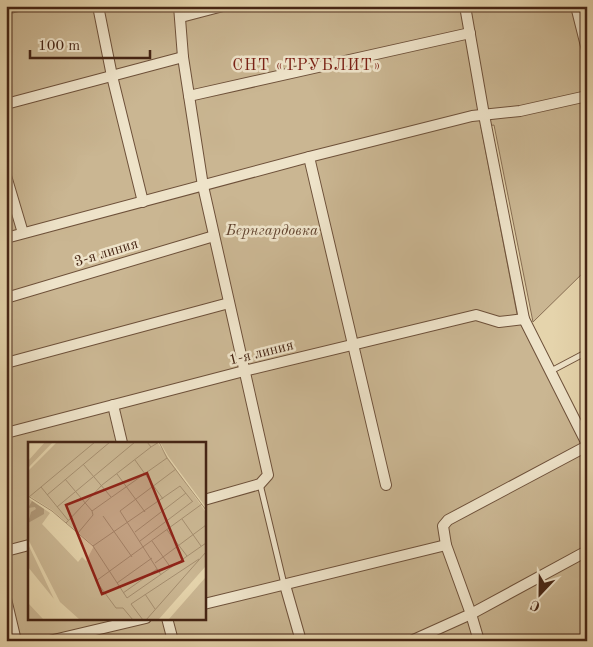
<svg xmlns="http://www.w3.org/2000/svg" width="593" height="647" font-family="'Old Standard TT',serif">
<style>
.green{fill:#cab692;stroke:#886e53;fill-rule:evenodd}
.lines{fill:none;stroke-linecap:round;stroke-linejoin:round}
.service-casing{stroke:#6e513a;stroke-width:7}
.minor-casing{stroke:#6e513a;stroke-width:12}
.service{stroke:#eee3c9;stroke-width:5}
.minor{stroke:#eee3c9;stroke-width:10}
.labels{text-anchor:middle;stroke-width:5;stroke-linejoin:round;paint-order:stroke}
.park-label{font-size:15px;font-style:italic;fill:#60422d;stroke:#eee3c9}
.street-label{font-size:15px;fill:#462514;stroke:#eee3c9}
.neighbourhood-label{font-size:16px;letter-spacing:1px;fill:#7a1f14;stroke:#eee3c9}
.inset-road{fill:none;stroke:#a58e6f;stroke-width:1}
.view{fill:#8f2418;fill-opacity:0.15;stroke:#8f2418;stroke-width:2.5}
.inset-edge{fill:none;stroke:#462514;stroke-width:2.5}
</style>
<rect width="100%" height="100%" fill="#e5d4ac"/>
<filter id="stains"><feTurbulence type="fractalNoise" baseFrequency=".004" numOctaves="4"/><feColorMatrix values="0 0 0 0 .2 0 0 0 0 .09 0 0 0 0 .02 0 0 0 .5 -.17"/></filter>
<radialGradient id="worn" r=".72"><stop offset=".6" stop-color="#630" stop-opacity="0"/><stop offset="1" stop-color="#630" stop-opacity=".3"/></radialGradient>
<path class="green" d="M6,6H587V269L533,322L494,125L481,127L518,319L587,452V641H6ZM29,443H204V618H29Z"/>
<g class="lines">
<defs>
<g id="service">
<path d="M551,371L587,352"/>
<path d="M260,484L284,584"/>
</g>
<g id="minor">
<path d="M98,6L112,76L143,202"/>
<path d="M179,6L183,57L203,186L268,475L260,484L204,500"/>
<path d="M465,6L484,115L524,319L587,444"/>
<path d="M576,6L587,50"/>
<path d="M6,9L18,6"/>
<path d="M181,17L223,6"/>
<path d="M189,96L470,33"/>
<path d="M6,104L183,57"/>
<path d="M309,157L386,485"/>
<path d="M6,176L23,233"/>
<path d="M6,238L309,157L472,116L520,111L587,96"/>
<path d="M6,298L214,236"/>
<path d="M6,363L229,303"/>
<path d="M113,405L122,443"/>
<path d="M6,433L244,371L476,315L499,322L524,319"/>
<path d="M6,551L29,545"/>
<path d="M285,585L301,641"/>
<path d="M6,599L16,641"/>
<path d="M204,604L446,545"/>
<path d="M167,618L173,641"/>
<path d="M49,641L146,618"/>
<path d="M411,641L471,614L587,551"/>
<path d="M479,641L471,614L446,545L443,526L448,520L587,446"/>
</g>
</defs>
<use href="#service" class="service-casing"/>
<use href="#minor" class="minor-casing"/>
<use href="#service" class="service"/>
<use href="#minor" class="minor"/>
</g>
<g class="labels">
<g class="park-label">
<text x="272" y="235">Бернгардовка</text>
</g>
<g class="street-label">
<text transform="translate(106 252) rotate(-17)" y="5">3-я линия</text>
<text transform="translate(261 352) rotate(-14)" y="5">1-я линия</text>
</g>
<g class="neighbourhood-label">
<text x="307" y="70">СНТ «ТРУБЛИТ»</text>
</g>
</g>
<g transform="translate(28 442)">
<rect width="178" height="178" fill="#e5d4ac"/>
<path d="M17,0H25L0,26V19ZM29,0H129L177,69V125L131,177H51L32,160L0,97V56L22,71L14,82L50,120L54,115L58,119L66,104L24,68L0,53V29ZM132,0H177V64L140,14ZM0,102L26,157L0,125ZM177,136V177H141ZM0,161L15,177H0Z" fill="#cab692"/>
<path d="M4,59L16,67V72L0,81L3,70L8,67L7,65L0,66Z" fill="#af9878"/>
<path class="inset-road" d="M119,0L123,5L131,0L139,16L178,68M107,18L135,57M55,22L83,55M89,32L117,70M37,37L64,69M13,45L40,78M19,53L82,0M0,54L24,69L65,104L99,156L178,101M1,55L67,0M29,65L107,0M75,74L104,115M154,77L173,104M38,81L74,43L123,5M139,88L159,114M107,90L158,51M50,91L65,73L64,69L139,16M112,99L165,59M124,99L143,126M65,104L152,44L164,59M127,121L178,83M133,133L92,69L148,27M89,141L124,116M95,151L129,127M117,152L127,167M105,178L95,166H88L68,139L174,62M115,178L103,162L171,117M118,178L178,110"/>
<path class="view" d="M119,31L155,119L74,152L38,63Z"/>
<rect width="178" height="178" class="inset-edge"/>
</g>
<rect width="593" height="647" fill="none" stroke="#e5d4ac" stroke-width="25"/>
<rect x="8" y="8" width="578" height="632" fill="none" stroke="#462514" stroke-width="2.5"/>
<rect x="12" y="12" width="568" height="622" fill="none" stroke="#462514"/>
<g transform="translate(540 594) rotate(202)" stroke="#eee3c9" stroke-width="4" paint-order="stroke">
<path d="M0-4L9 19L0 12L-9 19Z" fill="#462514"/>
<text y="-8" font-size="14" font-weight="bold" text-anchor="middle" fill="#462514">С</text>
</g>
<path d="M30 50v8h120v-8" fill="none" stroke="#462514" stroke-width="2.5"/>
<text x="38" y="50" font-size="15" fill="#462514" stroke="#eee3c9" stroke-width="4" paint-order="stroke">100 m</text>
<rect width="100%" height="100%" filter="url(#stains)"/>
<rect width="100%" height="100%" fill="url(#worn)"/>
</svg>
